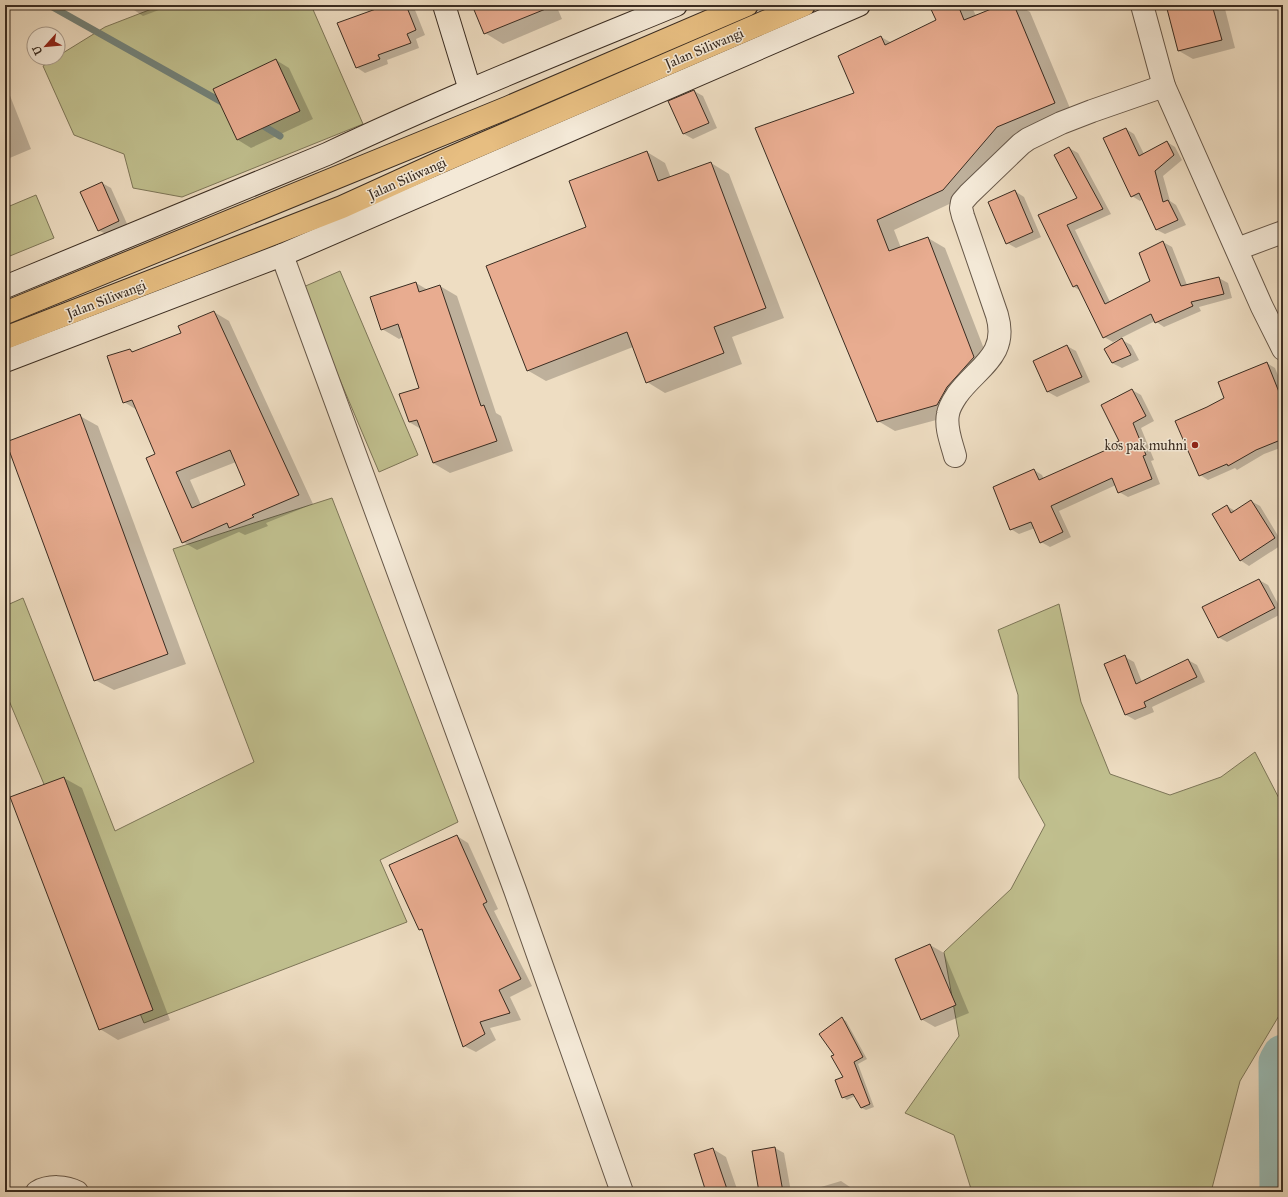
<svg xmlns="http://www.w3.org/2000/svg" width="1288" height="1197" font-family="'IM FELL Great Primer',serif">
<style>
.green{fill:#c0bf8e;stroke:#7d7658}
.shadow{fill:#0003;fill-rule:evenodd}
.lines{fill:none;stroke-linecap:round;stroke-linejoin:round}
.stream{stroke:#73827a;stroke-width:7}
.river{stroke:#99bbb5;stroke-width:41}
.building{fill:#e8ac90;stroke:#3a2c21;fill-rule:evenodd}
.street-casing{stroke:#675849;stroke-width:24}
.secondary-casing{stroke:#3a2c21;stroke-width:24}
.highway-casing{stroke:#3a2c21;stroke-width:24}
.street{stroke:#f4e9d7;stroke-width:22}
.secondary{stroke:#f4e9d7;stroke-width:22}
.highway{stroke:#e7be81;stroke-width:22}
.poi-dot{fill:#8f2418;stroke:#f4e9d7;stroke-width:1.5}
.labels{text-anchor:middle;stroke-width:3;stroke-linejoin:round;paint-order:stroke}
.street-label{font-size:14px;fill:#3a2c21;stroke:#f4e9d7}
.poi-label{font-size:14px;fill:#3a2c21;stroke:#f4e9d7;text-anchor:end}
</style>
<rect width="100%" height="100%" fill="#eeddc2"/>
<filter id="stains"><feTurbulence type="fractalNoise" baseFrequency=".005" numOctaves="4"/><feColorMatrix values="0 0 0 0 .2 0 0 0 0 .09 0 0 0 0 .02 0 0 0 .5 -.17"/></filter>
<radialGradient id="worn" r=".72"><stop offset=".6" stop-color="#630" stop-opacity="0"/><stop offset="1" stop-color="#630" stop-opacity=".3"/></radialGradient>
<g class="green">
<path d="M162,5H311L363,124L182,197L133,188L124,154L74,135L43,66L55,58H58V56L105,27Z"/>
<path d="M36,195L54,238L5,258V208Z"/>
<path d="M340,271L418,455L379,472L301,288Z"/>
<path d="M332,498L458,822L380,860L407,922L144,1023L5,691V606L23,598L115,831L254,762L173,549Z"/>
<path d="M1059,604L1081,702L1110,774L1170,795L1221,777L1255,752L1283,806V1009L1240,1081L1211,1192H972L954,1135L905,1113L959,1036L944,952L1011,889L1045,825L1019,778L1018,695L998,630Z"/>
</g>
<g class="shadow">
<path d="M132,5H172L143,16L134,10Z"/>
<path d="M389,5H413L425,35L416,39L419,48L387,60L388,64L365,73L356,67Z"/>
<path d="M473,5H556L562,19L503,44L485,33Z"/>
<path d="M931,5H971L976,16L1003,5H1018L1030,12L1072,113L960,199L894,230L901,248L928,238L945,248L991,367L955,415L895,431L878,421L856,93L881,37L892,43L937,21Z"/>
<path d="M1167,5H1224L1235,48L1193,59L1179,51Z"/>
<path d="M276,60L289,68L313,119L251,148L238,140Z"/>
<path d="M5,83L31,149L5,160Z"/>
<path d="M694,91L703,96L717,128L693,139L684,134L670,102Z"/>
<path d="M1126,129L1134,134L1144,154L1167,142L1175,147L1182,160L1163,176L1170,201L1176,205L1186,225L1165,234L1157,230L1143,199L1140,201L1132,196Z"/>
<path d="M1069,148L1078,153L1111,214L1075,230L1110,302L1152,281L1163,242L1172,247L1187,285L1219,278L1228,283L1232,298L1199,307L1201,311L1164,327L1155,321L1113,342L1104,337L1081,291L1074,287L1039,215L1079,198ZM1155,310V312L1108,336V334Z"/>
<path d="M647,152L665,163L671,178L711,163L729,174L784,318L732,337L742,364L665,393L647,382L633,347L546,381L527,370L588,227Z"/>
<path d="M102,183L111,188L128,226L108,235L98,230Z"/>
<path d="M1015,191L1024,197L1041,237L1016,248L1007,243Z"/>
<path d="M416,283L428,290L440,286L457,296L496,413L501,416L513,451L450,473L433,463L421,429L409,422L421,389L403,337L399,339L382,329Z"/>
<path d="M214,312L229,321L313,504L266,523L268,526L245,535L239,532L197,550L183,542L156,455L137,410L124,402L130,350L135,352L183,334ZM236,462L246,486L201,505L190,480Z"/>
<path d="M1122,340L1131,345L1139,360L1122,368L1112,363Z"/>
<path d="M1067,346L1076,351L1090,382L1057,397L1048,392Z"/>
<path d="M1267,363L1275,368L1283,388V447L1264,454L1237,470L1235,468L1208,480L1200,475Z"/>
<path d="M1132,390L1141,395L1154,421L1141,428L1154,460L1151,461L1160,484L1128,497L1119,492L1116,485L1059,511L1071,537L1050,547L1041,542L1035,528L1019,534L1011,529L1034,470L1042,475L1044,479L1107,450L1120,442Z"/>
<path d="M80,416L98,426L186,664L114,690L95,680Z"/>
<path d="M1251,501L1260,506L1283,544L1249,566L1240,560L1227,506L1235,511Z"/>
<path d="M1259,580L1268,585L1283,613L1227,642L1218,637Z"/>
<path d="M1125,657L1134,662L1142,682L1188,660L1197,665L1205,682L1152,707L1154,712L1135,720L1126,715L1105,665Z"/>
<path d="M64,778L82,788L170,1020L118,1040L100,1029Z"/>
<path d="M457,836L468,843L498,909L494,911L532,986L510,997L521,1020L490,1028L496,1040L476,1052L464,1046L424,932L420,930Z"/>
<path d="M930,945L944,953L969,1013L935,1027L921,1019Z"/>
<path d="M842,1019L846,1021L867,1059L858,1064L874,1107L866,1110L862,1108L855,1096L847,1100L843,1097L845,1078Z"/>
<path d="M775,1148L784,1153L791,1192H760Z"/>
<path d="M713,1149L726,1157L738,1192H707Z"/>
<path d="M841,1181L850,1187L852,1192H823L821,1187Z"/>
</g>
<g class="lines">
<g class="stream">
<path d="M49,5L227,105"/>
<path d="M257,122L280,136"/>
</g>
<path class="river" d="M1280,1192L1279,1062L1283,1055"/>
</g>
<g class="building">
<path d="M387,5H406L416,30L407,34L411,43L378,55L380,59L356,68L337,23Z"/>
<path d="M472,5H553V6L484,34Z"/>
<path d="M929,5H958L964,20L1001,5H1014L1055,103L997,127L943,190L877,220L889,251L928,237L974,357L947,387L937,405L877,422L755,128L854,93L838,56L881,36L885,45L936,20Z"/>
<path d="M1166,5H1212L1222,40L1178,51Z"/>
<path d="M276,59L300,111L237,140L213,89Z"/>
<path d="M694,90L709,123L683,134L668,101Z"/>
<path d="M1126,128L1139,156L1167,141L1174,155L1155,171L1163,202L1168,200L1178,220L1156,230L1139,193L1131,197L1103,138Z"/>
<path d="M1069,147L1103,209L1067,225L1105,304L1150,281L1139,253L1163,241L1181,286L1219,277L1224,294L1191,302L1193,306L1155,323L1151,314L1103,338L1077,285L1073,287L1038,215L1077,198L1054,155Z"/>
<path d="M647,151L658,181L711,162L766,308L714,327L724,353L646,383L627,332L527,371L486,266L586,227L569,181Z"/>
<path d="M102,182L119,221L98,231L80,192Z"/>
<path d="M1015,190L1033,232L1006,244L988,202Z"/>
<path d="M416,282L419,292L440,285L481,406L484,405L497,441L433,463L417,420L409,422L399,394L419,388L398,324L381,330L370,297Z"/>
<path d="M214,311L299,495L252,515L254,517L229,528L227,523L182,543L146,458L155,454L132,400L123,403L107,356L130,349L132,352L181,333L178,326ZM230,450L245,485L192,508L176,472Z"/>
<path d="M1122,338L1131,355L1112,363L1104,349Z"/>
<path d="M1067,345L1082,377L1047,392L1033,361Z"/>
<path d="M1267,362L1283,402V439L1256,450L1228,466L1227,464L1199,476L1175,421L1207,407L1224,398L1218,382Z"/>
<path d="M1132,389L1146,416L1133,423L1146,455L1143,456L1152,479L1118,493L1112,478L1051,506L1063,532L1040,543L1031,522L1010,530L993,487L1034,469L1039,480L1106,450L1105,447L1119,441L1101,405Z"/>
<path d="M80,414L168,654L94,681L6,442Z"/>
<path d="M1251,500L1275,538L1240,561L1212,514L1227,505L1231,513Z"/>
<path d="M1259,579L1275,608L1218,638L1202,607Z"/>
<path d="M1125,655L1136,684L1188,659L1197,677L1144,702L1146,707L1125,715L1104,664Z"/>
<path d="M64,777L153,1010L99,1030L10,797Z"/>
<path d="M457,835L487,902L483,904L521,979L499,990L510,1013L480,1022L485,1034L463,1047L422,929L419,930L389,865Z"/>
<path d="M930,944L956,1005L921,1020L895,959Z"/>
<path d="M842,1017L863,1057L854,1062L870,1104L861,1108L853,1094L842,1098L835,1080L843,1077L831,1056L834,1055L819,1034Z"/>
<path d="M775,1147L783,1192H759L752,1151Z"/>
<path d="M713,1148L728,1192H706L694,1154Z"/>
</g>
<g class="lines">
<defs>
<g id="street">
<path d="M1142,5L1164,86L1262,307L1283,349"/>
<path d="M1237,249L1283,232"/>
<path d="M282,255L515,890L622,1192"/>
<path d="M955,456C952,444 945,428 948,414C949,407 953,401 957,395C977,367 1009,356 997,315L963,216L961,208L962,202L969,194L1021,144L1028,139L1061,123L1092,111L1164,86"/>
<path d="M37,1192C49,1185 66,1186 77,1192"/>
</g>
<g id="secondary">
<path d="M444,5L470,90"/>
<path d="M5,287L327,154C441,100 559,53 676,5"/>
<path d="M5,361L282,255L859,5"/>
</g>
<g id="highway">
<path d="M5,313L509,107L747,5"/>
<path d="M5,338L342,207L441,162L804,5"/>
</g>
</defs>
<use href="#street" class="street-casing"/>
<use href="#secondary" class="secondary-casing"/>
<use href="#highway" class="highway-casing"/>
<use href="#street" class="street"/>
<use href="#secondary" class="secondary"/>
<use href="#highway" class="highway"/>
</g>
<circle class="poi-dot" cx="1195" cy="445" r="4"/>
<g class="labels">
<g class="street-label">
<text transform="translate(704 48) rotate(-23)" y="5">Jalan Siliwangi</text>
<text transform="translate(407 178) rotate(-24)" y="5">Jalan Siliwangi</text>
<text transform="translate(106 299) rotate(-21)" y="5">Jalan Siliwangi</text>
</g>
<g class="poi-label">
<text x="1187" y="450">kos pak muhni</text>
</g>
</g>
<rect width="1288" height="1197" fill="none" stroke="#eeddc2" stroke-width="20"/>
<rect x="6" y="6" width="1276" height="1185" fill="none" stroke="#3a2c21" stroke-width="2"/>
<rect x="10" y="10" width="1268" height="1177" fill="none" stroke="#3a2c21"/>
<g transform="translate(46 46) rotate(243)"><circle r="19" fill="#f4e9d7" stroke="#aa9d8e"/>
<path d="M0-3L7 15L0 10L-7 15Z" fill="#8f2418"/>
<text y="-6" font-size="11" font-weight="bold" text-anchor="middle" fill="#3a2c21">U</text>
</g>
<rect width="100%" height="100%" filter="url(#stains)"/>
<rect width="100%" height="100%" fill="url(#worn)"/>
</svg>
